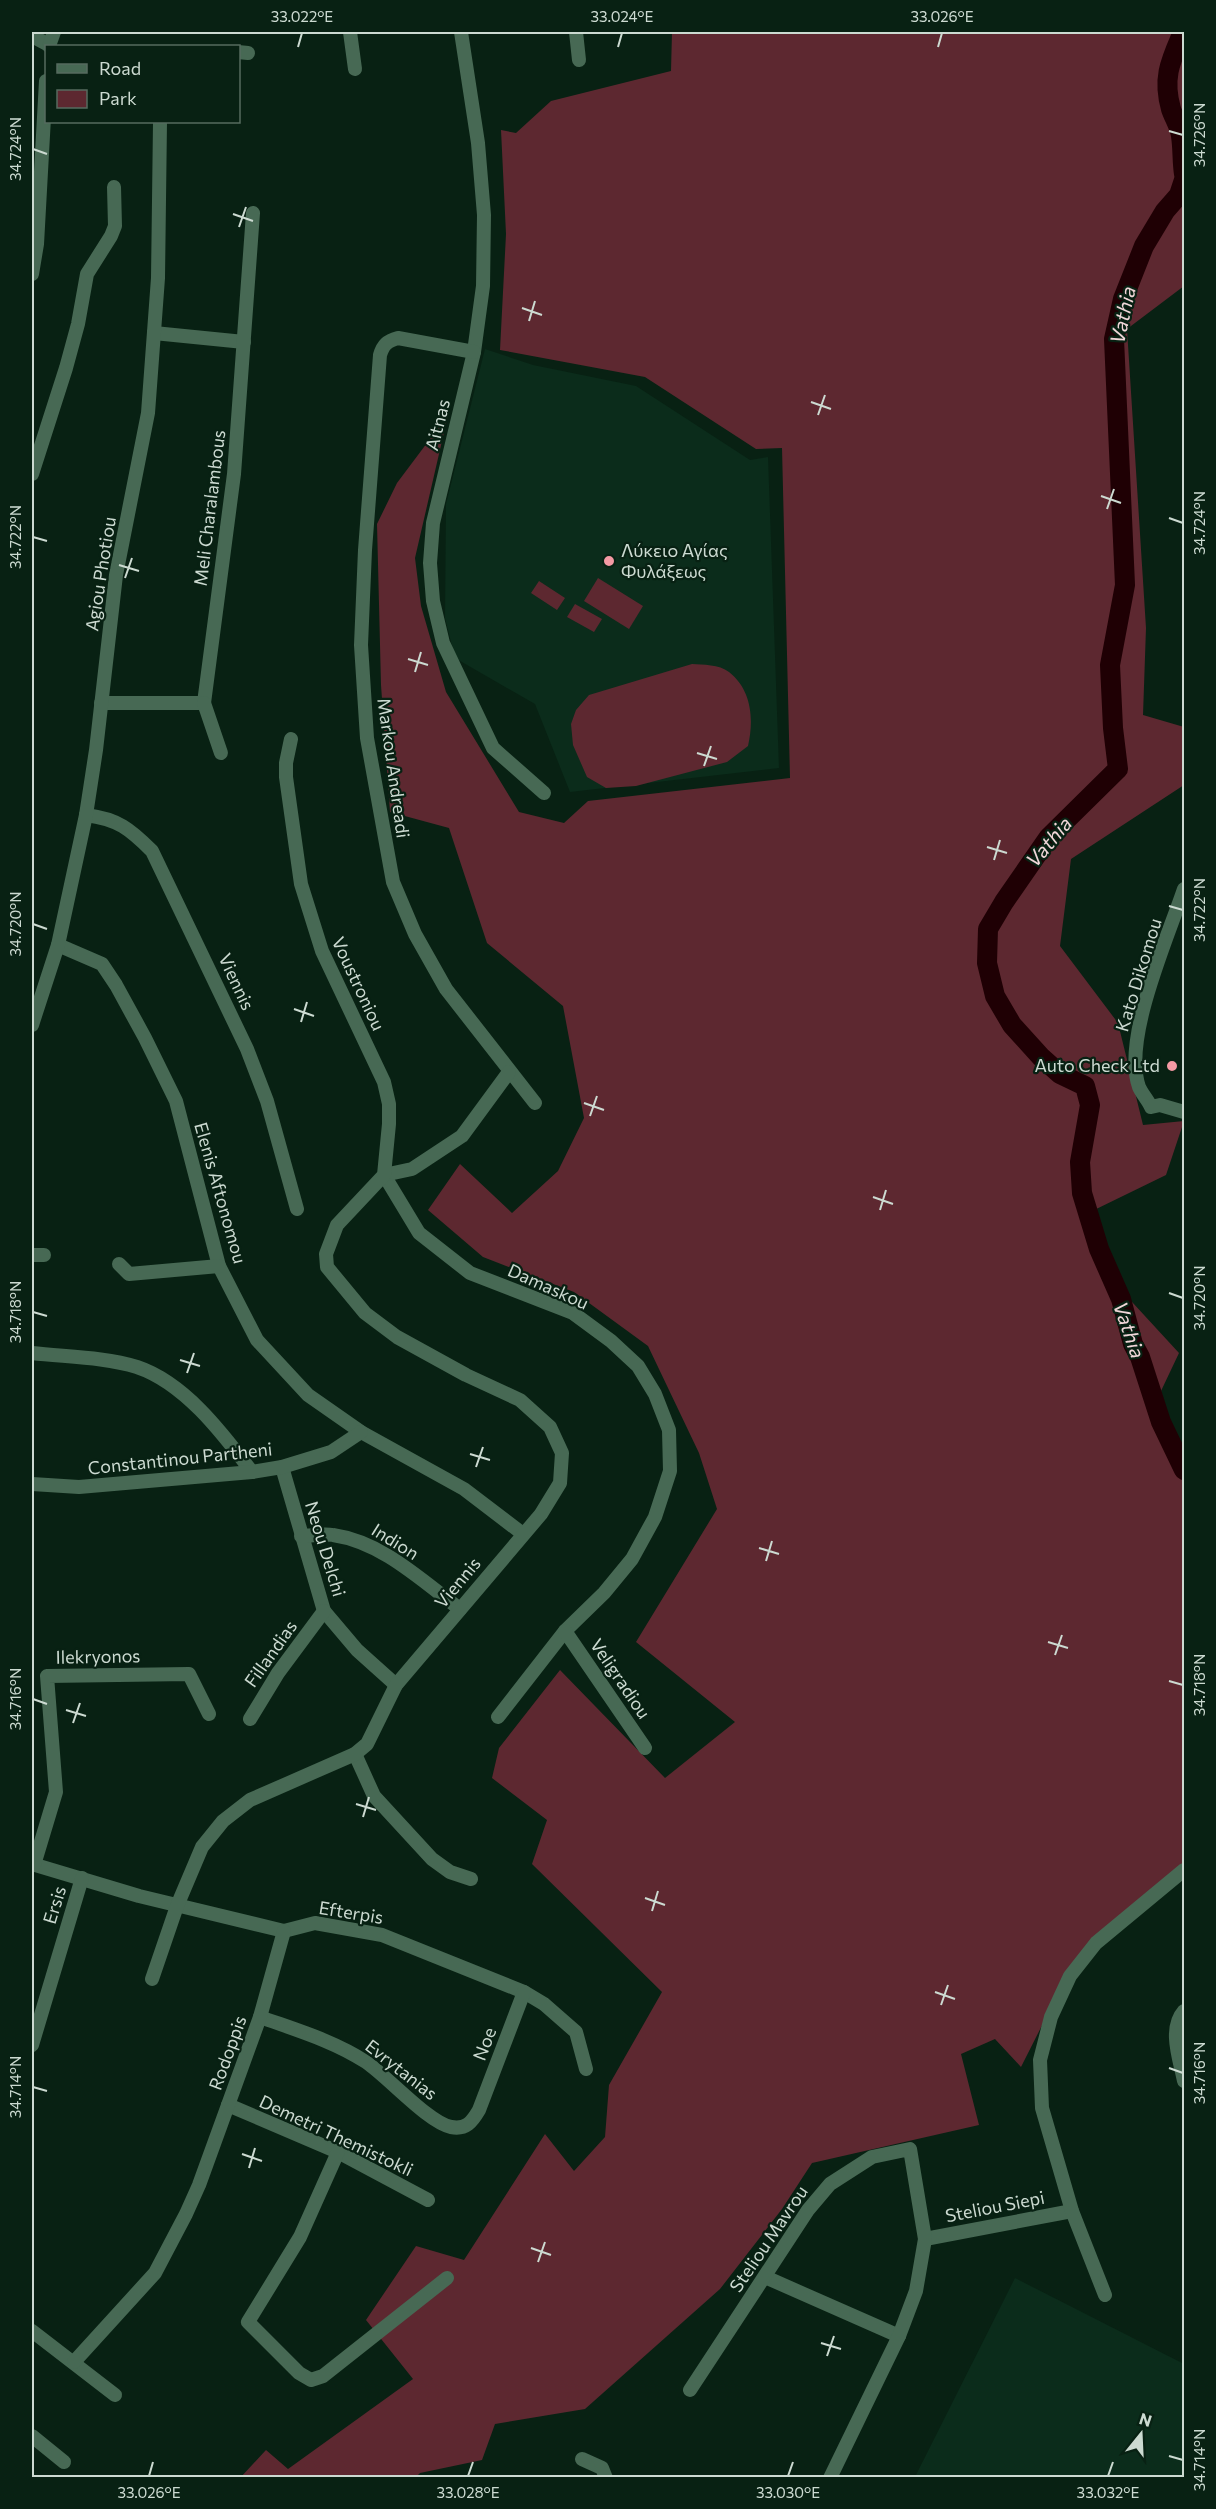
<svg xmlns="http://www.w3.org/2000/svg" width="1216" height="2509" font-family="Commissioner,sans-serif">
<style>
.built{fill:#0b2c1b}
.green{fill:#5d2830}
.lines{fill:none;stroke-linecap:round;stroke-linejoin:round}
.river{stroke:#1f0004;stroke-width:20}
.minor{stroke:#476954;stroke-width:14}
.ticks{fill:none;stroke:#ccdad1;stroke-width:2}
.poi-dot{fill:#f49aa4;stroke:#082113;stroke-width:2}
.labels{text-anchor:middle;stroke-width:4.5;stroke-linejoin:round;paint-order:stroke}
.street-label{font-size:18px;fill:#ccdad1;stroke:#082113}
.poi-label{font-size:18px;fill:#ccdad1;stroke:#082113;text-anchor:start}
.water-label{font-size:20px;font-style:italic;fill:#f1d7d9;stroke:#082113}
.neatline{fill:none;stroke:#ccdad1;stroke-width:2}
.ticks-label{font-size:15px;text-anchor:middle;fill:#ccdad1}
</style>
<rect width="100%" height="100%" fill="#082113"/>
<g class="built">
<path d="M485,349L533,365L636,386L750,460L768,457L779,768L570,792L535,704L455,658L445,618L446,504Z"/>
<path d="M1015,2278L1184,2364V2477H915Z"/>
</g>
<g class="green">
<path d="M672,32H1184V286L1127,329L1146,628L1143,715L1184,727V785L1071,859L1060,946L1118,1023L1143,1125L1184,1121L1166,1175L1086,1214L1098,1265L1179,1353L1161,1391L1180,1455L1184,1456V1865L1074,1962L1021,2067L995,2039L961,2054L979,2125L812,2163L782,2209L720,2289L585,2409L495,2424L482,2460L420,2473L416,2477L240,2478L266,2450L288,2469L413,2379L366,2320L416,2246L464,2260L545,2134L574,2171L605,2137L609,2085L662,1992L532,1864L547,1820L492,1778L499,1748L560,1670L665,1778L735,1722L636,1642L717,1509L699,1453L648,1346L574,1292L483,1257L428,1210L460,1164L512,1213L558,1171L584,1118L563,1006L487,943L449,828L390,812L381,685L377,524L397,483L448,415L415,558L421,606L446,692L519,812L564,823L588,801L790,778L782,448L756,449L645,377L500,350L506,234L501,130L516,133L551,101L671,71Z"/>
<path d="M598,578L643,606L629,629L584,601Z"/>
<path d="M539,581L565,598L557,610L531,593Z"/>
<path d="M575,604L602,619L594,632L567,617Z"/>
<path d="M692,664C703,665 719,664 729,672C752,690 754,720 748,746L727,762L636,786L606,788L587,777L573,745L571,724L576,710L589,695Z"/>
</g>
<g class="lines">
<g class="river">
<path d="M1183,32C1171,60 1162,77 1171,109C1174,118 1180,127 1181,136C1183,149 1182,161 1184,174"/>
<path d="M1184,180L1179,195L1165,211L1144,246L1123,299L1114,339L1125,585L1110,665L1113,728L1118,769L1049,837L1004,902L988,929L987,963L995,996L1012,1025L1041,1057L1060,1074L1085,1086L1090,1105L1080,1162L1082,1193L1099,1249L1121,1299L1133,1344L1140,1357L1161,1422L1184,1470"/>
</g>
<g class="minor">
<path d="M350,32L355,69"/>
<path d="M461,32L478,143L484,215L483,286L474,352L433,523L430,563L433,601L443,643L493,748L544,793"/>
<path d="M576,32L579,60"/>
<path d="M32,36L49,45"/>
<path d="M49,46L54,32"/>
<path d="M238,52L248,53"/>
<path d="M32,274L37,244L46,81"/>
<path d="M154,333L244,342"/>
<path d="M474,352L398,338C387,341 383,345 380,355L365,550L361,645L367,738L393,882L415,934L446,989L535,1103"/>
<path d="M32,474L66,368L78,324L87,274L111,236L115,226L114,187"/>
<path d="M101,703H204L234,474L253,213"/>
<path d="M204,703L221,753"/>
<path d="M86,815C118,819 130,829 152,851L247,1049L267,1101L297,1209"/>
<path d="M1184,889C1168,937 1122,1039 1139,1087C1142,1094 1148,1100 1151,1107L1160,1105L1184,1112"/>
<path d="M58,945L102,964L116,985L145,1038L176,1101L219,1266L257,1340L308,1395L361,1432L464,1489L523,1534"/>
<path d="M32,1025L58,945L86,815L96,750L116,575L148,413L158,278L160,122"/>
<path d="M384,1175L419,1233L470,1273L573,1313L611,1341L638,1366L655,1394L669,1430L670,1471L655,1517L632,1559L604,1593L565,1631L498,1717"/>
<path d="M384,1175L412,1169L462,1136L509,1072"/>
<path d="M32,1255H44"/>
<path d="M119,1264L129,1274L219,1266"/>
<path d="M32,1353C66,1357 104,1357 137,1367C185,1383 223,1434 252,1472"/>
<path d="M282,1467L324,1611L357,1650L396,1685"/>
<path d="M32,1484L79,1487L252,1472L282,1467L331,1452L361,1432"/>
<path d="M301,1536C311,1536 323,1533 333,1535C382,1542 421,1580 460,1609"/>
<path d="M565,1631L645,1748"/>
<path d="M250,1719L278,1673L324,1611"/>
<path d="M355,1754L374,1796L432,1859L450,1872L471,1879"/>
<path d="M32,1864L139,1896L284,1931L315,1923L382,1935L524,1992L544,2004L576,2032L586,2069"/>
<path d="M34,1865L56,1792L47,1676L189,1674L209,1714"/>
<path d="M152,1979L177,1906L202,1847L223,1821L250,1800L355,1754L367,1744L396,1685L541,1514L560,1483L562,1453L550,1427L520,1400L466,1375L397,1337L365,1313L327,1267L326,1254L337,1225L384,1175L389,1124V1104L384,1082L322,951L301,884L286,777V763L291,739"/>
<path d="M1184,2011C1168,2029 1180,2060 1184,2081"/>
<path d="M260,2017C296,2030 334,2041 366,2062C388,2077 429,2123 451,2127C466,2130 472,2122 479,2110L524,1992"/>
<path d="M32,2045L82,1878"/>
<path d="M228,2105L338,2152L428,2200"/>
<path d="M338,2152L300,2237L248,2322L299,2373L311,2380L323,2376L447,2278"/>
<path d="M925,2239L1072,2211"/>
<path d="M765,2277L899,2336"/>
<path d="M1105,2295L1072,2211L1042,2108L1040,2060L1051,2017L1070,1976L1096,1943L1184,1870"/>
<path d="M32,2331L115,2395"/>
<path d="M74,2362L155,2273L186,2214L199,2185L260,2017L284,1931"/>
<path d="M690,2390L808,2210L830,2184L872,2157L910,2149L925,2239L916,2291L899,2336L830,2478"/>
<path d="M32,2436L64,2462"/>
<path d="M582,2459L602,2468L606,2478"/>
</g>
</g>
<path class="ticks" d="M298,47L302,33M618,47L622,33M938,47L942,33M1169,131L1183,135M33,149L47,154M233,214L253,221M239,227L246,207M522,308L542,315M529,321L535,301M811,402L831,409M818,415L825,395M1101,496L1121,503M1107,509L1114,489M1169,518L1183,523M33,537L47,541M119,565L139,571M125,578L132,558M408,659L428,665M415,672L421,652M697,753L717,759M704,766L711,746M987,847L1007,853M994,860L1000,840M1169,906L1183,910M33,924L47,929M294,1009L314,1016M301,1022L307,1002M584,1103L604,1110M590,1116L597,1096M873,1197L893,1204M880,1210L886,1190M1169,1293L1183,1298M33,1312L47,1316M180,1360L200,1366M187,1373L194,1353M470,1454L490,1460M476,1467L483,1447M759,1548L779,1554M766,1561L772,1541M1048,1642L1068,1648M1055,1655L1062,1635M1169,1681L1183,1685M33,1699L47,1704M66,1710L86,1716M73,1723L80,1703M356,1804L376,1810M363,1817L369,1797M645,1898L665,1905M652,1911L658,1891M935,1992L955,1999M941,2005L948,1985M1169,2068L1183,2073M33,2087L47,2091M242,2154L262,2161M249,2168L255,2148M531,2248L551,2255M538,2262L545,2242M821,2343L841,2349M827,2356L834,2336M1169,2456L1183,2460M149,2476L153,2462M468,2476L473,2462M788,2476L793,2462M1108,2476L1113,2462"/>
<g class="poi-dot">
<circle cx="609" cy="561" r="6"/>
<circle cx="1172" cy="1066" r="6"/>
</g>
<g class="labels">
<g class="street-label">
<text transform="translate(438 425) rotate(-76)" y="6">Aitnas</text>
<text transform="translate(210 508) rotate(-83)" y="6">Meli Charalambous</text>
<text transform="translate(101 574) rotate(-81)" y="6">Agiou Photiou</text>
<text transform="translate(393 768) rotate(82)" y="6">Markou Andreadi</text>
<text transform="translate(1139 975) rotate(-73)" y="6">Kato Dikomou</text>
<text transform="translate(236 982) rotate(65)" y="6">Viennis</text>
<text transform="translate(358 984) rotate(65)" y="6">Voustroniou</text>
<text transform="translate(220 1193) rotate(74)" y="6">Elenis Aftonomou</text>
<text transform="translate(548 1287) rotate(24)" y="6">Damaskou</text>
<text transform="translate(180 1459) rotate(-6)" y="6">Constantinou Partheni</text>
<text transform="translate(395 1542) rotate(32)" y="6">Indion</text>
<text transform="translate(325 1549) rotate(73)" y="6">Neou Delchi</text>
<text transform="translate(458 1583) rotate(-50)" y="6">Viennis</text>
<text transform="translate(271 1654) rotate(-55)" y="6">Fillandias</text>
<text transform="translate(98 1657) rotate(-1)" y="6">Ilekryonos</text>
<text transform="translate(620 1679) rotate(56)" y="6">Veligradiou</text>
<text transform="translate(55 1905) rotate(-73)" y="6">Ersis</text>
<text transform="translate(351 1913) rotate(9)" y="6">Efterpis</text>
<text transform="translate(485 2044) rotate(-69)" y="6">Noe</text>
<text transform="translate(228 2053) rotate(-70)" y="6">Rodoppis</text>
<text transform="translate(401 2070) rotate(38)" y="6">Evrytanias</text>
<text transform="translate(336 2136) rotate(25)" y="6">Demetri Themistokli</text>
<text transform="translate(995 2207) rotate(-11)" y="6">Steliou Siepi</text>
<text transform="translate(769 2239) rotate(-56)" y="6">Steliou Mavrou</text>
</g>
<g class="poi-label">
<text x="621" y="557">Λύκειο Αγίας<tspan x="621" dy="21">Φυλάξεως</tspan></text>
<text x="1160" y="1072" text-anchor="end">Auto Check Ltd</text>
</g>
<g class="water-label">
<text transform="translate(1123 315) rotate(-78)" y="7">Vathia</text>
<text transform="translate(1049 842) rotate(-50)" y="7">Vathia</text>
<text transform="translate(1129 1330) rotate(71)" y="7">Vathia</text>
</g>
</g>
<rect width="1216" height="2509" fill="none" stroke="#082113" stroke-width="66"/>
<rect x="45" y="45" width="195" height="78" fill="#082113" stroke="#566b5f" stroke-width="1.5"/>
<rect x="57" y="64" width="30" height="9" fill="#476954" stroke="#566b5f" stroke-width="1.5"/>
<text x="99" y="75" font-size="18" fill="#ccdad1">Road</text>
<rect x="57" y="90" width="30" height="18" fill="#5d2830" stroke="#566b5f" stroke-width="1.5"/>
<text x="99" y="105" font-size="18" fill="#ccdad1">Park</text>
<g transform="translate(1141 2434) rotate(18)" stroke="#082113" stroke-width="4.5" paint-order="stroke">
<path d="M0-4.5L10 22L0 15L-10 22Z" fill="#ccdad1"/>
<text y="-9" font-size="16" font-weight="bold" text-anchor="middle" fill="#ccdad1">N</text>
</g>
<rect x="33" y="33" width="1150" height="2443" class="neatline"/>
<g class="ticks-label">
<text x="302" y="22">33.022°E</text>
<text x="622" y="22">33.024°E</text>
<text x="942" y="22">33.026°E</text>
<text transform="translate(1200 135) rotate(-90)" y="5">34.726°N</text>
<text transform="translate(16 149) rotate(-90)" y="5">34.724°N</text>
<text transform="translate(1200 523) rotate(-90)" y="5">34.724°N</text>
<text transform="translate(16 537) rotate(-90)" y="5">34.722°N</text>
<text transform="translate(1200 910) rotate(-90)" y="5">34.722°N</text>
<text transform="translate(16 924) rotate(-90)" y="5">34.720°N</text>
<text transform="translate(1200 1298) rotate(-90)" y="5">34.720°N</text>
<text transform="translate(16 1312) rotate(-90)" y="5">34.718°N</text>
<text transform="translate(1200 1685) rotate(-90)" y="5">34.718°N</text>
<text transform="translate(16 1699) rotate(-90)" y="5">34.716°N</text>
<text transform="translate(1200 2073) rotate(-90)" y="5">34.716°N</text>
<text transform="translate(16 2087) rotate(-90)" y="5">34.714°N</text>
<text transform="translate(1200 2460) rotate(-90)" y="5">34.714°N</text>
<text x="149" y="2498">33.026°E</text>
<text x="468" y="2498">33.028°E</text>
<text x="788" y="2498">33.030°E</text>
<text x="1108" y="2498">33.032°E</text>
</g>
</svg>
